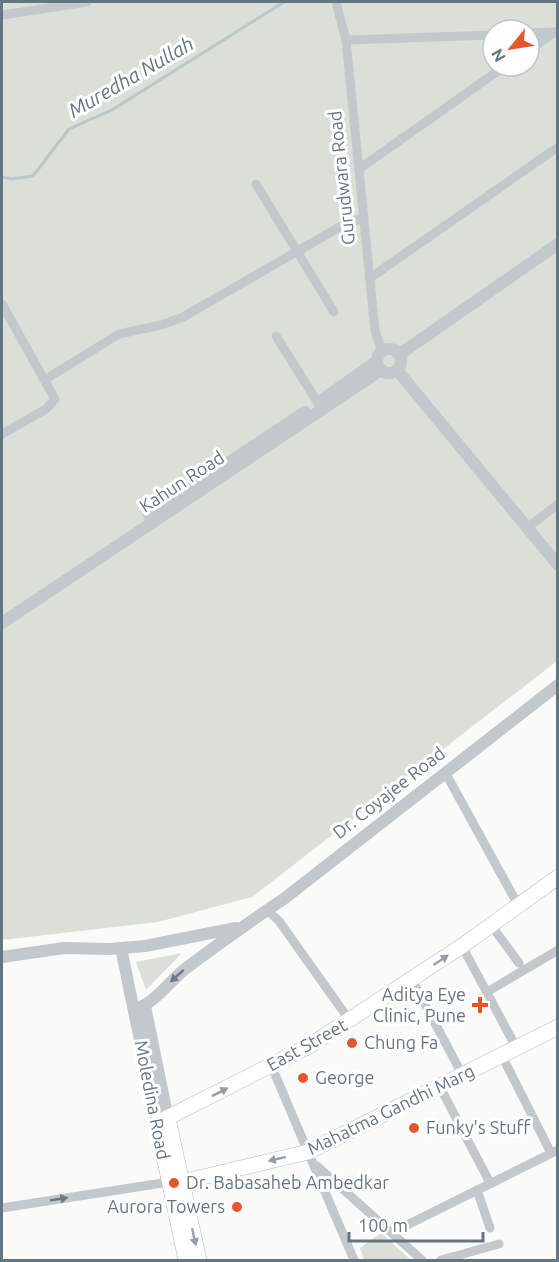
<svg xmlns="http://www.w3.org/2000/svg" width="559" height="1262" font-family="Ubuntu,sans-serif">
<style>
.green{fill:#dadfd7;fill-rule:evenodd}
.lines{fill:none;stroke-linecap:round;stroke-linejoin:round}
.stream{stroke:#bbc7cb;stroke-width:3}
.primary-casing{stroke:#b5babe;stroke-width:16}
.minor{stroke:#c3c8cc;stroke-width:9}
.tertiary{stroke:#c3c8cc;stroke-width:12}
.primary{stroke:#fff;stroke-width:15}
.oneway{fill:#939fa8}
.oneway2{fill:#6a7a87}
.poi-dot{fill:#e4572e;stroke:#fff;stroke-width:2}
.labels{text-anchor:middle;stroke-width:6;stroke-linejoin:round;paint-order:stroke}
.street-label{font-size:18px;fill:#657683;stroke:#fff}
.poi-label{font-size:18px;fill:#657683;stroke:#fff;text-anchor:start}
.water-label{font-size:20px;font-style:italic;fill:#60757c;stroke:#fff}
</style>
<rect width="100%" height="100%" fill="#fafaf8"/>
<g class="green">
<path d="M2,2H558L557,661L252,897L158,922L2,940ZM493,30H529V66H493Z"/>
<path d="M182,953L146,990L136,962Z"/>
<path d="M381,1233L411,1260H364L360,1248Z"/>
</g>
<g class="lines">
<path class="stream" d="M2,177L11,179L33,176L69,129L112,110L284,2"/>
<defs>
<g id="primary">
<path d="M168,1119L199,1260"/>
<path d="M182,1182L308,1152L558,1027"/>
<path d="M186,1260L157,1123L309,1046L462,946L558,877"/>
</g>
</defs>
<use href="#primary" class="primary-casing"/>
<g class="minor">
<path d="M336,2L346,40L375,331L382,352"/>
<path d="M2,15L87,2"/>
<path d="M529,33L555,32"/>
<path d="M346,40L493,35"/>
<path d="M529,50L555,32"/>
<path d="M359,169L505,66"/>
<path d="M256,184L334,312"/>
<path d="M370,278L558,147"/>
<path d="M2,304L55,399L46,409L2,434"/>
<path d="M276,336L318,403"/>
<path d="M46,379L119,334L161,325L183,317L338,228L364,217"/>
<path d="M527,528L558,504"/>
<path d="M445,772L518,905"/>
<path d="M267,910L279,921L350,1021"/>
<path d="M491,925L519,963"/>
<path d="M462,946L517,1049"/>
<path d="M412,980L463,1076"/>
<path d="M487,992L558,950"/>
<path d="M502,1056L551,1153"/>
<path d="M271,1065L354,1260"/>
<path d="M440,1087L490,1183"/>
<path d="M317,1166L422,1260"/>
<path d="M477,1190L490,1228"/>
<path d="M2,1208L169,1182"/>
<path d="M393,1232L558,1150"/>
<path d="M441,1260L499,1244"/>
</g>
<g class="tertiary">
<circle cx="389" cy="361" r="12"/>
<path d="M400,354L558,244"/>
<path d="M397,370L558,565"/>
<path d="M322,400L377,361"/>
<path d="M149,515L305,412"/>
<path d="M2,623L381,370"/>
<path d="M121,948L157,1123"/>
<path d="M2,957L64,948L109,949L145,946L236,928"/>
<path d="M145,1006L168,1119"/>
<path d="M135,1009C155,1003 169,982 185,969C218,944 251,921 285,898L558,685"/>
</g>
<use href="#primary" class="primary"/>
</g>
<defs><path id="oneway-solid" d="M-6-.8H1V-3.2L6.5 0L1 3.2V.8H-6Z" transform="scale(1.5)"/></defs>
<g class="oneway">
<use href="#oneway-solid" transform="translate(441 960) rotate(-34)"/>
<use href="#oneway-solid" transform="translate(220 1092) rotate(-27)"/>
<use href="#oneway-solid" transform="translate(277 1159) rotate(166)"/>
<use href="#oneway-solid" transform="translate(194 1237) rotate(78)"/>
</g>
<g class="oneway2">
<use href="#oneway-solid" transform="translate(177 976) rotate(138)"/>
<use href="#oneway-solid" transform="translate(59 1199) rotate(-9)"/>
</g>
<g class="poi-dot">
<path d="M477 996h6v6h6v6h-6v6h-6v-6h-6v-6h6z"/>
<circle cx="352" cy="1043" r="6"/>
<circle cx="303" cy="1078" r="6"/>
<circle cx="414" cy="1128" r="6"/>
<circle cx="174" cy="1183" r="6"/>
<circle cx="237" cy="1207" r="6"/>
</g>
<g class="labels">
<g class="street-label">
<text transform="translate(342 178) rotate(-96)" y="6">Gurudwara Road</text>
<text transform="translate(182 482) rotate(-33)" y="6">Kahun Road</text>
<text transform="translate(389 793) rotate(-38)" y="6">Dr. Coyajee Road</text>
<text transform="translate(307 1045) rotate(-29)" y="6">East Street</text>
<text transform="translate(152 1100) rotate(79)" y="6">Moledina Road</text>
<text transform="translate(391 1110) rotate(-26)" y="6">Mahatma Gandhi Marg</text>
</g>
<g class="poi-label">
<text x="466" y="1001" text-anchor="end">Aditya Eye<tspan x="466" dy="21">Clinic, Pune</tspan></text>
<text x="364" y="1049">Chung Fa</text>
<text x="315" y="1084">George</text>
<text x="426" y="1134">Funky's Stuff</text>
<text x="186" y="1189">Dr. Babasaheb Ambedkar</text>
<text x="225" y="1213" text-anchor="end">Aurora Towers</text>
</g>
<g class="water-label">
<text transform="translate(131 77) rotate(-30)" y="7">Muredha Nullah</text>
</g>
</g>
<rect width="559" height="1262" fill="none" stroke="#657683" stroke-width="6"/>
<g transform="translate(511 48) rotate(240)"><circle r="28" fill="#ffffff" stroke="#c1c8cd" stroke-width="1.5"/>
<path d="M0-4.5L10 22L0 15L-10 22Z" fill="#e4572e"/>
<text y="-9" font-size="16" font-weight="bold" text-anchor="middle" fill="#657683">N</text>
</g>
<path d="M349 1232v9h134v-9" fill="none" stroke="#657683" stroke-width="3"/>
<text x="358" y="1232" font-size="18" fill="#657683" stroke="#ffffff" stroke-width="4.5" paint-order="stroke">100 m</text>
</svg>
